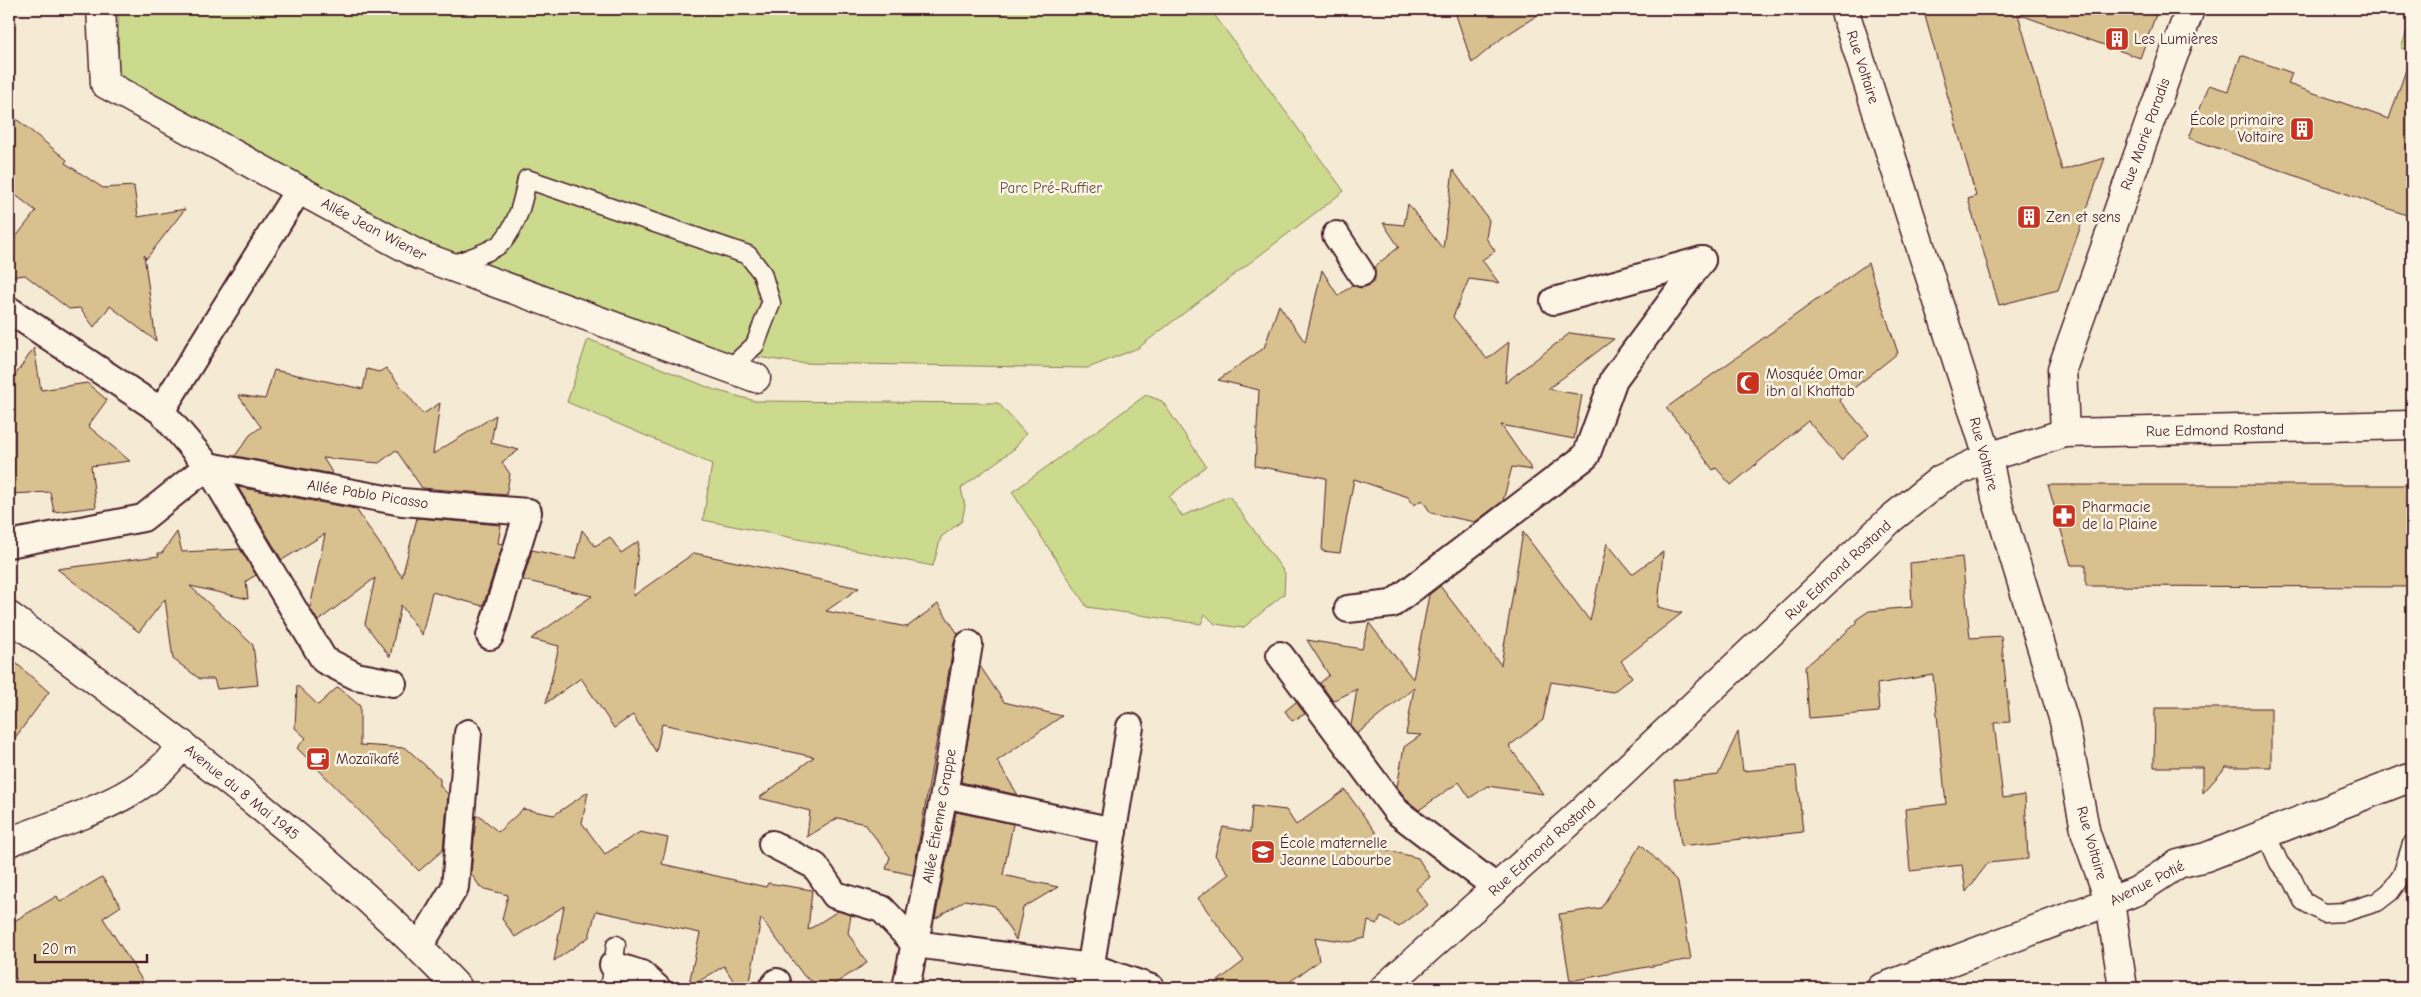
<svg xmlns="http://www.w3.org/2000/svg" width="2421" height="997" font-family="'Comic Neue',sans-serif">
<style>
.green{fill:#ccda8d;stroke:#8b7c5c}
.building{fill:#d9c08f;stroke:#4a1f2b}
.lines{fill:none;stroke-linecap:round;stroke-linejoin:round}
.service-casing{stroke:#4a1f2b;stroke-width:21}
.pedestrian-casing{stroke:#4a1f2b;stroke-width:30}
.minor-casing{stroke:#4a1f2b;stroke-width:31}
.tertiary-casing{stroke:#4a1f2b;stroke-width:31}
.service{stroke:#fcf5e5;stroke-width:18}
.pedestrian{stroke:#fcf5e5;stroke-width:26}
.minor{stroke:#fcf5e5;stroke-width:28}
.tertiary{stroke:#fcf5e5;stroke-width:28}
.labels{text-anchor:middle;stroke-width:5;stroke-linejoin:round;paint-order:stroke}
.poi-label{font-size:15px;fill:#4a1f2b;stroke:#fcf5e5;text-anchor:start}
.street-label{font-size:15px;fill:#4a1f2b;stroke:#fcf5e5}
.park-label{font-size:15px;fill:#6a4e44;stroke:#fcf5e5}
</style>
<rect width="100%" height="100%" fill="#f5ead4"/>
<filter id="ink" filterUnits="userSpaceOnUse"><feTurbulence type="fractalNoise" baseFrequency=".02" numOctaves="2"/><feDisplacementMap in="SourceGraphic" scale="10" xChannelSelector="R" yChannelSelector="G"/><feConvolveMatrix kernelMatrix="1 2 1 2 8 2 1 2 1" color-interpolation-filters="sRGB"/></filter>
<g filter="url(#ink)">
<g class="green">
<path d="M118,9H1210L1344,191L1138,348L1088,368L798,363L703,349L429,248L119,80Z"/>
<path d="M2412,17V52L2401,48Z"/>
<path d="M588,339L715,390L755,401L998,403L1026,434L1014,449L961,488L965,506L962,521L941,537L933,566L703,520L712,464L567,402Z"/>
<path d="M1146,395L1162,401L1206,466L1169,497L1182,516L1229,496L1285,573L1284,594L1243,628L1215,624L1205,614L1201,624L1087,607L1012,492Z"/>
</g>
<g class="building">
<path d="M1454,9H1547L1502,38L1472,63Z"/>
<path d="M1923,9H2158L2140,58L2018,14L2062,170L2105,158L2058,290L1999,305L1968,199L1976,196Z"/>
<path d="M2241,55L2292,73L2288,84L2389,119L2407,67L2412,68V217L2189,138L2209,85L2228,91Z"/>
<path d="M9,113L67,160L65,163L103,188L134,186L138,217L185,209L146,259L144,255L156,341L110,306L94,327L80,308L69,309L25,275L9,277V246L36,211L9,190Z"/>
<path d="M1453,170L1489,220L1486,238L1495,251L1482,260L1499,283L1469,279L1453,317L1487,359L1509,342L1505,383L1570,333L1614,339L1548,389L1582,395L1574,439L1501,425L1532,470L1512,467L1503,501L1475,522L1431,513L1422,500L1414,505L1408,497L1354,479L1340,553L1322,551L1326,478L1255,466L1259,390L1218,380L1264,348L1279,305L1305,342L1322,270L1338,296L1352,285L1361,288L1370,285L1375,279L1374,267L1399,247L1383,223L1404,225L1408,204L1443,249Z"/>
<path d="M1868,263L1898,353L1839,400L1869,435L1841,460L1808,421L1731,485L1716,468L1713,470L1688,436L1689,435L1666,408Z"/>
<path d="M34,348L41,390L87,383L107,400L88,426L130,461L91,466L96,507L54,512L50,492L11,494L9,476V384Z"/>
<path d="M386,368L423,414L440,403L433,454L496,415L491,443L519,450L502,462L510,474L506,495L422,488L396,450L379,463L323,458L333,474L235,456L250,435L261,427L238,395L265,399L274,370L363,389L367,369L379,372Z"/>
<path d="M2048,485H2412V587L2086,586V565H2071Z"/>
<path d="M238,487L356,509L402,577L417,518L501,525L498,543L503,544L483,606L432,592L422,635L401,605L390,657L365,624L375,578L318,621L310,608L325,534L282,560Z"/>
<path d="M582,530L595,546L610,537L621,553L639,541L633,596L694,553L859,588L826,611L907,627L938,604L958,634L954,642L913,875L886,869L890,857L865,824L838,818L807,837L810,811L759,798L814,757L662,724L656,752L633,715L614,728L581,678L546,703L559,646L531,639L592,596L523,580L532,550L575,559Z"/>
<path d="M177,532L182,552L240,549L256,575L246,581L248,599L190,586L253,645L258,685L217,689L214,679H200L173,659L165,599L139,632L57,569L159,556L158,553H162Z"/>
<path d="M1523,532L1590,621L1607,543L1632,574L1663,552L1658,607L1682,613L1621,661L1632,677L1613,692L1551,682L1543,720L1509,746L1543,794L1487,786L1470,798L1459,782L1419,810L1408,801L1397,787L1404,747L1421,735L1406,734L1414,688L1357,734L1351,726L1357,689L1333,701L1320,683L1329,675L1307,640L1362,649L1369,623L1413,679L1429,595L1440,586L1501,665Z"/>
<path d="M1962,557L1970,638L2001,636L2010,722L1994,723L2003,798L2025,795L2028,859L1988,863L1966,892L1962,865L1910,871L1905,809L1946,804L1933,675L1877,684L1879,712L1809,718L1805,667L1857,623V619L1869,611L1912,607L1910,563Z"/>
<path d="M9,657L49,692L9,746Z"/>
<path d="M980,666L1004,702L1062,716L997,761L1018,795L961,782Z"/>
<path d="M297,685L318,705L338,687L360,706V745L406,748L440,779V786L448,794L443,850L419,871L297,748L306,738L295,728Z"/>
<path d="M1296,702L1305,714L1292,721L1285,711Z"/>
<path d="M2155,708H2271V767H2226L2203,793V767H2154Z"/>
<path d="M1738,732L1743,771L1796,766L1803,832L1681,846L1674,780L1718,775Z"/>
<path d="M1345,790L1379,837L1367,845L1418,858L1430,877L1416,889L1428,905L1399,927L1381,917L1377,924L1368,921L1365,938L1350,942L1315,937L1319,961L1281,988H1209L1244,961L1198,898L1229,874L1215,855L1223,827L1250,832L1252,806L1286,810L1296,825Z"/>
<path d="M588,792L582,823L605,854L640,832L668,838L662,864L766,887L768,883L812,890L808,930L838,911L851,915L848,933L867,963L828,988H822L804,976L761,918L749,988H738L724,966L688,988L700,933L596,911L589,937L554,961L564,906L515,937L502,919L508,895L481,888L471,874L476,817L479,815L498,832L523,809L554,815Z"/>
<path d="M956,812L1013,824L1003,875L1058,887L1023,908L1016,940L995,906L965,900L935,919Z"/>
<path d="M1641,844L1678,882L1691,959L1570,981L1559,914L1601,908Z"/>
<path d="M102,877L121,906L103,918L147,988H9V924L57,896L60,902Z"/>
</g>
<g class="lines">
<defs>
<g id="service">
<path d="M449,266C463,260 494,252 503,241C518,223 523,201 527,179L748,255L762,273L771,303L755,345L729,369"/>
<path d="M2266,834L2279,863L2293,880L2303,901L2324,913L2345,912L2377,902L2390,892L2402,875L2412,844"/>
<path d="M606,988L611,983L616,945"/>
</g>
<g id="pedestrian">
<path d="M1336,235L1361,273"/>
<path d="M1554,301L1702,260"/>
<path d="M9,310L161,411L208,466L324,660L356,676L393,683"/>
<path d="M161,411L299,189"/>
<path d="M9,544L143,518L208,466L402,502L528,512L490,636"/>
<path d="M1348,609L1392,604L1586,456L1614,379L1702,260"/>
<path d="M1280,655L1397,812L1497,888"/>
<path d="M944,794L1113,831"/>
<path d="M772,844L815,866L835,895L882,909L915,944L1091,967L1151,988"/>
<path d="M419,947L455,887L468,733"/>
<path d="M613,965L641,974L657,988"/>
<path d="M772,988L777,982"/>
<path d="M906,988L944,794L969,644"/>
<path d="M1087,988L1130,727"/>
</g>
<g id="minor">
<path d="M101,9L105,84L419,255L756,378"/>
<path d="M1844,9L1988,457L1996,498L2064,721L2086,834L2110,902L2123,988"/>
<path d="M2065,433L2062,369L2190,9"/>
<path d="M9,616C166,732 324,845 458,988"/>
<path d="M9,842C69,818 146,801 182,744"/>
<path d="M1384,988L1580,813L1892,518L1941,479L1988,457L2065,433L2412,425"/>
</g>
<path id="tertiary" d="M1881,988L2137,891L2178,864L2206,857L2412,777"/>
</defs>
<use href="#service" class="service-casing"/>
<use href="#pedestrian" class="pedestrian-casing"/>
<use href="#minor" class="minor-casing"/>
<use href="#tertiary" class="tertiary-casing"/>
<use href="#service" class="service"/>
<use href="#pedestrian" class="pedestrian"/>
<use href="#minor" class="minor"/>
<use href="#tertiary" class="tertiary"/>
</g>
</g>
<defs>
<symbol id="building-square" viewBox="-11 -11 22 22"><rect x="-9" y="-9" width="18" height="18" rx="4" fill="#c8321e" stroke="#fcf5e5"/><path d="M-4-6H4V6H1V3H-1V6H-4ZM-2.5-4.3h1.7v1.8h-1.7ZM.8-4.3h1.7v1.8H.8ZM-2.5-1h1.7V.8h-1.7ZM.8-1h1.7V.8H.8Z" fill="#fff"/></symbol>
<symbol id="mosque-square" viewBox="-11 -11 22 22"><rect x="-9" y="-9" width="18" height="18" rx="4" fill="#c8321e" stroke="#fcf5e5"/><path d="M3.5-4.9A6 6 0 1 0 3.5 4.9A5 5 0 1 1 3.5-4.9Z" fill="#fff"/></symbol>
<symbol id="pharmacy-square" viewBox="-11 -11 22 22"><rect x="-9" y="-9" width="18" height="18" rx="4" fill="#c8321e" stroke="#fcf5e5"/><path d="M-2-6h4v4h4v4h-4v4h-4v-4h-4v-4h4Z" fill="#fff"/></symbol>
<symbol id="cafe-square" viewBox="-11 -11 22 22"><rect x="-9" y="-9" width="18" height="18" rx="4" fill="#c8321e" stroke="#fcf5e5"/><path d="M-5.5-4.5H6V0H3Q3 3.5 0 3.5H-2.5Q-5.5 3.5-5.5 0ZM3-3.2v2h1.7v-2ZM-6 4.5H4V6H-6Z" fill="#fff"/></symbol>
<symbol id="school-square" viewBox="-11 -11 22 22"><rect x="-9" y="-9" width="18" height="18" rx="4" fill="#c8321e" stroke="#fcf5e5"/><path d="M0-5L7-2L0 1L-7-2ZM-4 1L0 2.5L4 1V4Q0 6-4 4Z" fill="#fff"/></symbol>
</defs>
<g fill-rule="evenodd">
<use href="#building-square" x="2103" y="25" width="28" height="28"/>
<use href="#building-square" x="2288" y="115" width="28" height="28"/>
<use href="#building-square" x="2015" y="203" width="28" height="28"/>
<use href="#mosque-square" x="1734" y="369" width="28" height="28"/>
<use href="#pharmacy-square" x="2050" y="502" width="28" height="28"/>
<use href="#cafe-square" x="304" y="745" width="28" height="28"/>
<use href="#school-square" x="1249" y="838" width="28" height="28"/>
</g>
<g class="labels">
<g class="poi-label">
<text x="2134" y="44">Les Lumières</text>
<text x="2284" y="125" text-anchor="end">École primaire<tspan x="2284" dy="17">Voltaire</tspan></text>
<text x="2046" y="222">Zen et sens</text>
<text x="1766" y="379">Mosquée Omar<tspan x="1766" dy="17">ibn al Khattab</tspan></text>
<text x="2082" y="512">Pharmacie<tspan x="2082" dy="17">de la Plaine</tspan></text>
<text x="336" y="764">Mozaïkafé</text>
<text x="1280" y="848">École maternelle<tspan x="1280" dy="17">Jeanne Labourbe</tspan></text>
</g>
<g class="street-label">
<text transform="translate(1863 67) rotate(72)" y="5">Rue Voltaire</text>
<text transform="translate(2145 134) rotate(-70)" y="5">Rue Marie Paradis</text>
<text transform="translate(374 229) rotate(28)" y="5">Allée Jean Wiener</text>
<text transform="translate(2215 430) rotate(-1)" y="5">Rue Edmond Rostand</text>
<text transform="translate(1984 454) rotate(75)" y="5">Rue Voltaire</text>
<text transform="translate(368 494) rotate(9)" y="5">Allée Pablo Picasso</text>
<text transform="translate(1838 570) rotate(-43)" y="5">Rue Edmond Rostand</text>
<text transform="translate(242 792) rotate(39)" y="5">Avenue du 8 Mai 1945</text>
<text transform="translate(939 816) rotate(-80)" y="5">Allée Étienne Grappe</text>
<text transform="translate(2092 843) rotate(74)" y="5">Rue Voltaire</text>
<text transform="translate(1542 847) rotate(-42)" y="5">Rue Edmond Rostand</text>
<text transform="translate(2147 883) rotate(-27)" y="5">Avenue Potié</text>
</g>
<g class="park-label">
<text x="1051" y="193">Parc Pré-Ruffier</text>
</g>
</g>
<rect width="2421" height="997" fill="none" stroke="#fcf5e5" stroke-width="30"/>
<rect x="15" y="15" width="2391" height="967" fill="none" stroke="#4a1f2b" stroke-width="2" filter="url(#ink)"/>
<path d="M35 954v8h112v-8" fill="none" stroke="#4a1f2b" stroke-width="2.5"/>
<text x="42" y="954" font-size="15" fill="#4a1f2b" stroke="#fcf5e5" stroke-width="4" paint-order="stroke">20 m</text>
</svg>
